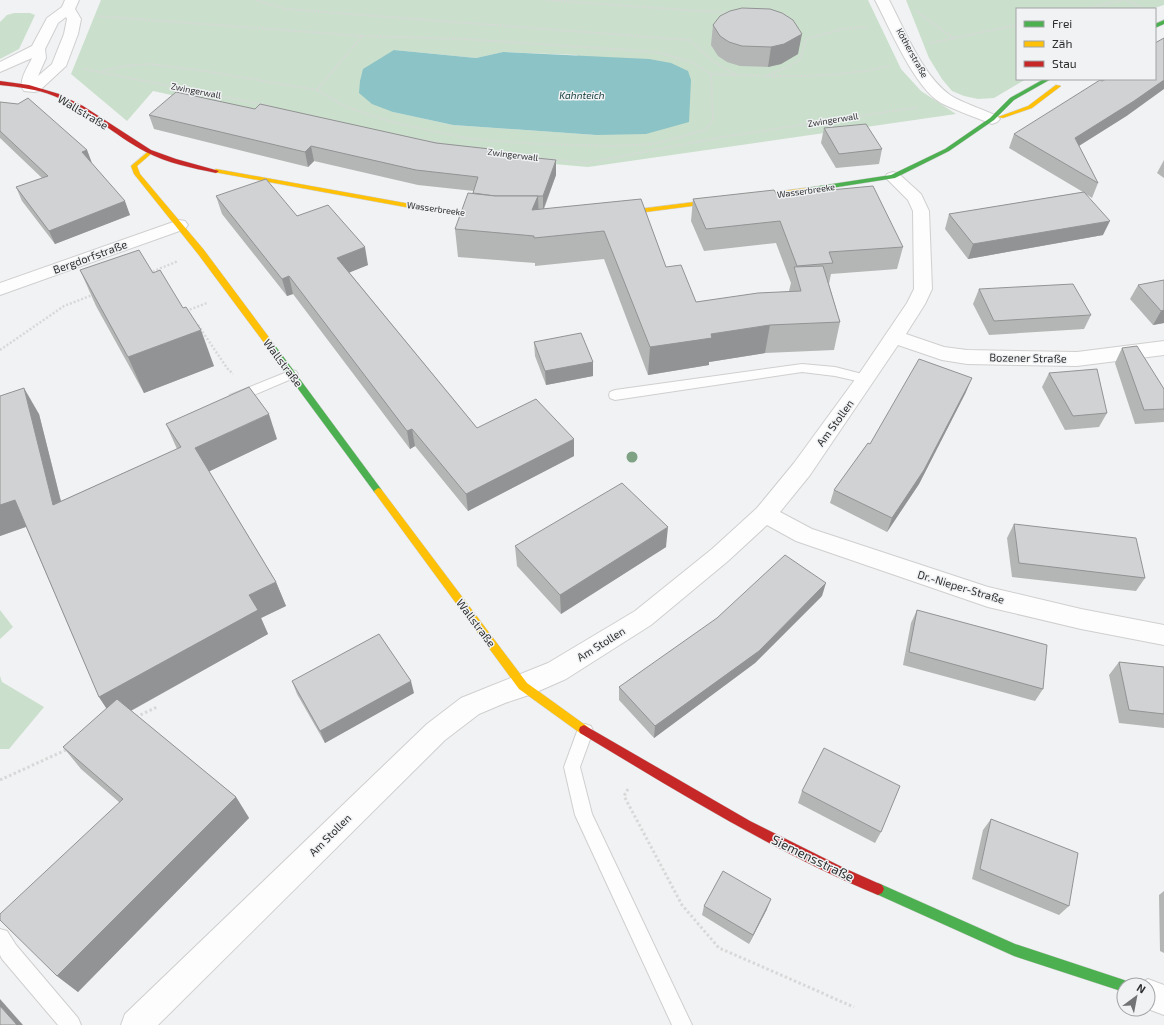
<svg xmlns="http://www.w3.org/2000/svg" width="1164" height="1025" font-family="'Exo 2',sans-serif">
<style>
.green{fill:#cadfcc;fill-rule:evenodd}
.water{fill:#8bc3c6}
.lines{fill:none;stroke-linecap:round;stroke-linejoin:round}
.lane-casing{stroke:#cfcfd0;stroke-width:2}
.street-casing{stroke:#cfcfd0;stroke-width:2}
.fast-casing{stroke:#cfcfd0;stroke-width:1}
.slow-casing{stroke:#cfcfd0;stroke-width:1}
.jam-casing{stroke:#cfcfd0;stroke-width:1}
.path-far2{stroke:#d8d8d9;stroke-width:2;stroke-dasharray:1.5 1.5;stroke-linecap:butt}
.path-far1{stroke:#d8d8d9;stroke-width:2.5;stroke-dasharray:2 2;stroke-linecap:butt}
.path{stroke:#d8d8d9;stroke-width:3;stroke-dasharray:2.5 2.5;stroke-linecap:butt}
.lane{fill:#fdfdfd;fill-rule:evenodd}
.street{fill:#fdfdfd;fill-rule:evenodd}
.fast{fill:#4caf50;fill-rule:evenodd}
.slow{fill:#ffc107;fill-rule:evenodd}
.jam{fill:#c62828;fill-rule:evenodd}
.tree{fill:#7fa284}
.wall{fill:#b4b5b5}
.shaded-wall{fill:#929394}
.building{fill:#d1d2d3;stroke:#929394}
.labels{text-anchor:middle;stroke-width:3;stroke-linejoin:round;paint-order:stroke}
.far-street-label{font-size:9px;fill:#2e2f2f;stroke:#f0f2f4}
.far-water-label{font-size:10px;font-style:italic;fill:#1a4042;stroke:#f0f2f4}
.street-label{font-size:11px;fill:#2e2f2f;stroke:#f0f2f4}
.near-street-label{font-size:13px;fill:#2e2f2f;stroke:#f0f2f4}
</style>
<rect width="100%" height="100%" fill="#f1f2f3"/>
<g class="green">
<path d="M101,0H868L901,69L921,91L956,114L588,167L485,158L361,136L153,91L127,121L71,74ZM394,50L476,58L503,52L577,55L596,135L453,125L393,112Z"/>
<path d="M906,0H1164V5L1151,9H1017V79H1026L994,98L978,99L964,96L952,91L942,79L929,58Z"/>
<path d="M14,13H30L35,15L19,49L0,59V22L7,15Z"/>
<path d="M0,610L13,627L0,639Z"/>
<path d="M0,676L2,682L44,707L9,749H0Z"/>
</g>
<path class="water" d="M394,50L476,58L503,52L649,59L671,63L688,71L691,80L689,122L646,134L596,135L453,125L393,112L372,104L359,93L360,81L363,69Z"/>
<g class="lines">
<defs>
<g id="lane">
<path d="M802,364L835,367L870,376L872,379L870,382L866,383L835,376L802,372L615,400L610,398L609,395L610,392L615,390Z"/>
<path d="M292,370L296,371L298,374L296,377L240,401L235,403L230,401L229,398L230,395Z"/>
<path d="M585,724L591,726L593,731L580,767L592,814L692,1025H672L575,815L564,767L579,726Z"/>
<path d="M0,929L7,931L16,945L78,1018L81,1025H58L2,959L0,955Z"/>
</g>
<g id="street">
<path d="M65,0H79L75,9L81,19L78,34L66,66L39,91L34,92L24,91C17,82 28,67 32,58L0,72V62L32,46L47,18L62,7ZM66,17L67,19L64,34L52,64L38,76L46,58L45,49L58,23Z"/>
<path d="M875,0H889C905,30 922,75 950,95C962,103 983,109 997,116L1000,119L997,122L992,124L987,122C972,116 955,110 941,103C914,87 890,28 875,0Z"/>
<path d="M893,172L899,174L921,194L929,211L932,289L925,304L906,334L944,347L967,350L1077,352L1164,341V355L1077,366L967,364L942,360L898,345L810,475L780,512L812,529L988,587L1081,609L1164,625V645L1081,629L988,607L796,541L767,525L728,561L651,625L566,679L532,694L505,703L479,714L445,740L158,1025H121L125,1014L427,724L461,698L548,663L635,611L712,549L757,508L794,463L859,374L907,303L914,289L913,211L908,200L885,177L887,174Z"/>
<path d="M179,220L185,221L188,225L185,229L0,295V283Z"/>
<path d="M1148,979L1164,985V1015L1148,1009V985H1137Z"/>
</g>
<g id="fast">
<path d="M1164,20V24L1155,28V24Z"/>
<path d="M1044,79H1051L1014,100L994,120L949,151L895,178L806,192L803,190L806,188L891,175L945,149L990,118L1010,98Z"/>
<path d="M416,205L491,215L494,217L491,219L414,208L413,207Z"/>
<path d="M268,339L271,340L381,489L382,491L381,493H375L265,344L264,342L265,340Z"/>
<path d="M878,883L1015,944L1124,980L1128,982L1130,985H1124V992L1014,956L874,893L872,889L874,885Z"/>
</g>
<g id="slow">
<path d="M1056,85L1061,86L1032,108L1003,118L998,117L1028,106Z"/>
<path d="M150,150L152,151V153L137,166L140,174L204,250L271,340L272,342L271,344H265L198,254L134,174L131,166Z"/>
<path d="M216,169L416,205L419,207L416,209L214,172L213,171Z"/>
<path d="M806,188L808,189V191L615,216L612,214L615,212Z"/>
<path d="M378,488L381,489L527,683L588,727L589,730L588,733L584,735L580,733L519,689L375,493L374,491Z"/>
</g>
<g id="jam">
<path d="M0,81L29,85L59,94L83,106L151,150L176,159L219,171L216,173C192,168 167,163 146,152C114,135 87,109 54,96C37,89 18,87 0,85Z"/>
<path d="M584,725L750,821L844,868L882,885L884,889L882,893L878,895C774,852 677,791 580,733L579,730L580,727Z"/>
</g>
</defs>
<use href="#lane" class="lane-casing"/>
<use href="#street" class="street-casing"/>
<use href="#fast" class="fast-casing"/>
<use href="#slow" class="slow-casing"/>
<use href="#jam" class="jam-casing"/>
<g class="path-far2">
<path d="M256,0L285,9L689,40L713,61L736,75"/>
<path d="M546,0L729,13"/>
<path d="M1127,0L1144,9"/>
<path d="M1084,9L1123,0"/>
<path d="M916,11L954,39"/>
<path d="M97,16L362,36"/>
<path d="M362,36L464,39L656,52L692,62L711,74L713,120L706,130L653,144L613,146L539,144L470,139L392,122L346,107L317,90Z"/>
<path d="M930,43L1017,25"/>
<path d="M84,69L271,106"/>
<path d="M102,71L124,66L150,64L211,72L317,90"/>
<path d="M711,74C771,76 830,80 889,66"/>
<path d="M766,76L790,66L800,59L806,39L843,29L868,27"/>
<path d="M422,140L441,143"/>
<path d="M489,153L587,163L722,137L919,107"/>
</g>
<g class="path-far1">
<path d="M149,273L178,261"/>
<path d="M186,311L207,303"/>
<path d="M198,325L227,368L233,374"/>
<path d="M0,350L64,306L95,294"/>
</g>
<g class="path">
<path d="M136,717L157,707"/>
<path d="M0,780L68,749"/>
<path d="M628,789L624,796L682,905L719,948L854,1007"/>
</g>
<use href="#lane" class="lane"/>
<use href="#street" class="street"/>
<use href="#fast" class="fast"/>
<use href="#slow" class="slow"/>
<use href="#jam" class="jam"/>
</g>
<circle class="tree" cx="632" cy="457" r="5.5"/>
<g class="wall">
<path d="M713,25L798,54L781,64L768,67L740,66L727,62L718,56L711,45Z"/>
<path d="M0,102L87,150L91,162L130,215L55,244L22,201L16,187L42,178L0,138Z"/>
<path d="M255,109L491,153L556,175L544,209L641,199L666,267L696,302L789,291L791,283L776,243L704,251L691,221L693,199L777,195L903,247L897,269L831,274L829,284L840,322L834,350L765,353L709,362V365L648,375L604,259L535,266V263L458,257L455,229L474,191L418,185L314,161L308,167L154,129L149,115Z"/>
<path d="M1128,115L1079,146L1098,183L1092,198L1086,194L1103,235L968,259L945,229L949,214L1083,192L1009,148L1014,134Z"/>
<path d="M824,128L882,149L879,164L836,168L821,143Z"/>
<path d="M1164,160V178L1157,173Z"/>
<path d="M216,196L297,216L368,265L349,272L477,428L574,456L468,511L415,446L410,449L293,294L287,296L222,214Z"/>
<path d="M80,270L153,273L214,366L144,393L96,306Z"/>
<path d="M1164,280V323L1153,325L1130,299L1138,285Z"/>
<path d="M979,289L1091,315L1084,329L989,335L973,304Z"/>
<path d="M534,342L593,362V376L546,385L535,356Z"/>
<path d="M1122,348L1164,389V422L1135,424L1115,363Z"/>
<path d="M1049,373L1107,413L1099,427L1065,430L1042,387Z"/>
<path d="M966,392L919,484L887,532L830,503L834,490L870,444Z"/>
<path d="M0,396L39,414L61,501L177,449L166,424L277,439L209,471L276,582L286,606L261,618L268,634L131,711L236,797L249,818L78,992L57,976L119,802L81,769L63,747L107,709L99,697L26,527L0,536Z"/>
<path d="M1014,524L1145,578L1136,591L1012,577L1007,538Z"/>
<path d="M515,546L666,547L561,614L517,566Z"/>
<path d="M822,596L755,663L654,738L619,700V687Z"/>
<path d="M917,610L1043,689L1035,701L903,665L911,623Z"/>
<path d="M1119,662L1164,667V728L1119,723L1109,675Z"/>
<path d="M292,681L414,693L325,743L297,694Z"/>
<path d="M802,791L881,832L875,843L798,803Z"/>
<path d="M991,819L1069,906L1059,915L972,879L983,830Z"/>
<path d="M1164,891V953L1160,951L1159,895Z"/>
<path d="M704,906L767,909L749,944L702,915Z"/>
</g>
<g class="shaded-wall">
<path d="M802,34L798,54L781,64L768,67L771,47Z"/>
<path d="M1164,80V89L1128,115L1069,152L1075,138Z"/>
<path d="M311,146L314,161L308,167L305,152Z"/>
<path d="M87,150L92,163L82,152Z"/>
<path d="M556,160V175L543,210V196Z"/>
<path d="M538,196L539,224L532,210Z"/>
<path d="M125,201L130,215L55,244L49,231Z"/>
<path d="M1110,221L1103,235L968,259L973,244Z"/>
<path d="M365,247L368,265L341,276L337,258Z"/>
<path d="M289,276L293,294L287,296L282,279Z"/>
<path d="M1164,310V323L1153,325L1161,311Z"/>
<path d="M770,325L765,353L709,362V365L648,375L650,347L711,334Z"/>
<path d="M201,330L214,366L144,393L128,357Z"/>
<path d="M593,362V376L546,385L545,371Z"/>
<path d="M972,378L966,392L919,484L887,532L892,518Z"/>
<path d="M24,388L39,414L68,530L53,505Z"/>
<path d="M269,414L277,439L206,473L195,448Z"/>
<path d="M412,429L415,446L410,449L407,431Z"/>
<path d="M574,439V456L468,511L466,494Z"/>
<path d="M15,500L31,525L0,536V505Z"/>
<path d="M668,527L666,547L561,614L560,595Z"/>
<path d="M276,582L286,606L261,618L268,634L114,720L99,697L249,595Z"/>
<path d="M826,583L822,596L755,663L654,738L655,726Z"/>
<path d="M411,681L414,693L325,743L320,731Z"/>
<path d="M236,797L249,818L78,992L57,976Z"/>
<path d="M771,899L767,909L749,944L753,935Z"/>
<path d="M0,999L23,1025H17L0,1006Z"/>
</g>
<g class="building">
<path d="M742,8L770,9L782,13L793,20L802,34L784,44L771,47L742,46L729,42L720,36L713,25L720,16L730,11Z"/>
<path d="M1164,38V80L1134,101L1075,138L1098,183L1014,134L1100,80L1102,81L1106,79H1155V43Z"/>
<path d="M176,92L255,109L260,104L436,143L490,149L488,153L556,160L543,196H495L473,193L478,177L416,170L311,146L305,152L149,115Z"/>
<path d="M28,98L87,150L82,152L125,201L49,231L16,187L48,176L0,131V102L18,104Z"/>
<path d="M866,124L882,149L839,154L824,128Z"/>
<path d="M266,179L297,216L328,205L365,247L337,258L477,428L536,399L574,439L466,494L412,429L407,431L289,276L282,279L216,196Z"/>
<path d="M873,186L903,247L829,252L833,263L797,266L780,221L706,229L693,199L774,190L777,195Z"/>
<path d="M1084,192L1110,221L973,244L949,214Z"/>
<path d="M468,193L495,196H538L532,210L641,199L666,267L681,265L696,302L758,293L801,291L794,267L823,266L840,322L770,325L711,334L712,338L650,347L604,231L534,238V236L455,229Z"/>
<path d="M139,250L153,273L160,270L183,308L186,307L201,330L128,357L80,270Z"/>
<path d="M1164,280V310L1161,311L1138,285Z"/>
<path d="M1073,284L1091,315L994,321L979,289Z"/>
<path d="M581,333L593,362L545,371L534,342Z"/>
<path d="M1137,346L1164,389V409L1144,410L1122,348Z"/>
<path d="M919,359L972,378L924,470L892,518L834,490L868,443L870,444Z"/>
<path d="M1097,369L1107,413L1073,416L1049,373Z"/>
<path d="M249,387L269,414L195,448L276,582L249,595L258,610L99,697L15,500L0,505V396L24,388L53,505L181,447L166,424Z"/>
<path d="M622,483L668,527L560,595L515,546Z"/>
<path d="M1014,524L1136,538L1145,578L1019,563Z"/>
<path d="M785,555L826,583L759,651L655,726L619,687L717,618Z"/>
<path d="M917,610L1047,645L1043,689L909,652Z"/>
<path d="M379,634L411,681L320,731L292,681Z"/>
<path d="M1119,662L1164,667V714L1129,710Z"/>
<path d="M117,699L236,797L57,976L0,920V914L123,799L63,747Z"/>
<path d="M824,748L900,786L881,832L802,791Z"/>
<path d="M991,819L1078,853L1069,906L980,869Z"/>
<path d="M723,871L771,899L753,935L704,906Z"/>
<path d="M0,1006L17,1025H0Z"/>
</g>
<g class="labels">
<g class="far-street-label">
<text transform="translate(912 53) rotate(61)" y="3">Kötherstraße</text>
<text transform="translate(196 91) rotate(11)" y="3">Zwingerwall</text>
<text transform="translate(833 120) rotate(-9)" y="3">Zwingerwall</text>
<text transform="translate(513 155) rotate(7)" y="3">Zwingerwall</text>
<text transform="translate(806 191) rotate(-8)" y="3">Wasserbreeke</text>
<text transform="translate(436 209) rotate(8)" y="3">Wasserbreeke</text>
</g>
<g class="far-water-label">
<text x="582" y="99">Kahnteich</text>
</g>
<g class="street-label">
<text transform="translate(83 112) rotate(31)" y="4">Wallstraße</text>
<text transform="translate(90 257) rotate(-20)" y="4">Bergdorfstraße</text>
<text transform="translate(1028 358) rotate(1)" y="4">Bozener Straße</text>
<text transform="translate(283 363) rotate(53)" y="4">Wallstraße</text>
<text transform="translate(835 423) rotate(-54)" y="4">Am Stollen</text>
<text transform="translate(961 587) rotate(17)" y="4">Dr.-Nieper-Straße</text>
<text transform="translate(476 623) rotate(53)" y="4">Wallstraße</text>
<text transform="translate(601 644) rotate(-32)" y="4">Am Stollen</text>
<text transform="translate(330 835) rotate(-45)" y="4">Am Stollen</text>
</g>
<g class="near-street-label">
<text transform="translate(813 858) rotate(26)" y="5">Siemensstraße</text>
</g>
</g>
<rect x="1016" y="8" width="140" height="72" fill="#f0f2f4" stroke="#a2a4a5"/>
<rect x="1024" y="21" width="20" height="6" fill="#4caf50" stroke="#a2a4a5"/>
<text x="1052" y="28" font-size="12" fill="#2e2f2f">Frei</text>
<rect x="1024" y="41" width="20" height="6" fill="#ffc107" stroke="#a2a4a5"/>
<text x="1052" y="48" font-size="12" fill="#2e2f2f">Zäh</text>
<rect x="1024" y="61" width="20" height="6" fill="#c62828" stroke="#a2a4a5"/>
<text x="1052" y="68" font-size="12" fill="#2e2f2f">Stau</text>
<g transform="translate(1136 997) rotate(32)"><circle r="19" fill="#f0f2f4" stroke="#a2a4a5"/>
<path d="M0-3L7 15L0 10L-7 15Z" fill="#727374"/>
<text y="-6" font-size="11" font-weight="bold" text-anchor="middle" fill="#2e2f2f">N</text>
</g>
</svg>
